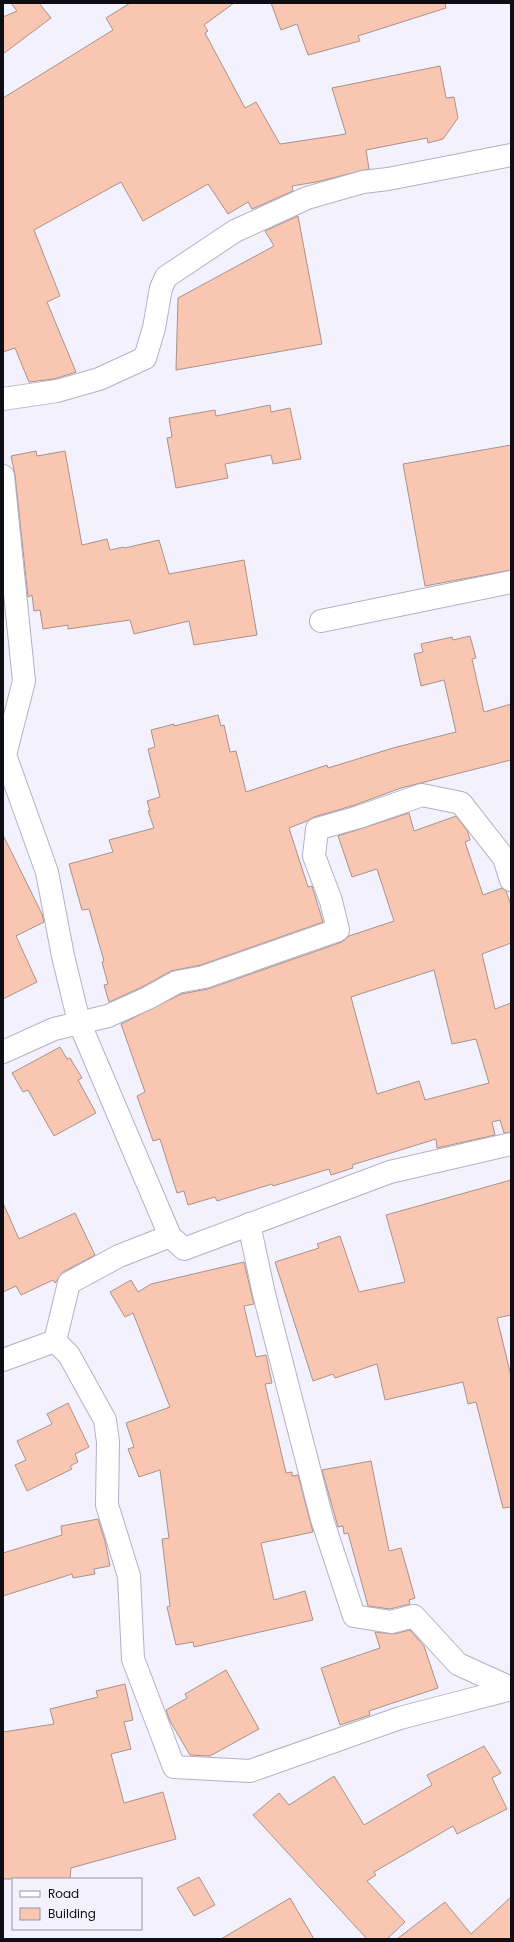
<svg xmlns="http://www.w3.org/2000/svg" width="514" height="1942" font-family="Poppins,sans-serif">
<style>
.building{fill:#f8c6b1;stroke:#a99389;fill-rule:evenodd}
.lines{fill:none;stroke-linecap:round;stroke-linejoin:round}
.minor-casing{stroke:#b5b0c5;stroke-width:24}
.minor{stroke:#fff;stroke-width:22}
</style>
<rect width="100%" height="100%" fill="#f4f1ff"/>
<g class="building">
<path d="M11,3H39L51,18L3,54V17L17,11Z"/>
<path d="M130,3H234L204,25L208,31L205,33L245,108L256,102L280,144L346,134L332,88L440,66L446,98L454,97L458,118L443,139L428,143L427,138L366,150L369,169L316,182L292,186L293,191L252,209L248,202L228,214L208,184L143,221L121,182L34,230L60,296L47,302L76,372L54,379L29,382L15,348L3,352V98L113,30L106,18Z"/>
<path d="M271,3H445L446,8L358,36L360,41L308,55L297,24L281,30Z"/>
<path d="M298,216L322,344L176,370L178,298L274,246L265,231Z"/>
<path d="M270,405L271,412L290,408L301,459L273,464L271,455L225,464L228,478L176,488L167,438L172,437L169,418L215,410L216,416Z"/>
<path d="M511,445V570L425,586L403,464Z"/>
<path d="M36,451L37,456L65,451L82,545L107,539L110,550L124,547L125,548L159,540L169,574L244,560L257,635L194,645L189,621L134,634L130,620L68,629V625L43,629L40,610L34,611L32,595L28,597L15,475L11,456Z"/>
<path d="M470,636L476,658L472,659L484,712L511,704V760L401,788L355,805L314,817L307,821L289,828L308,887L312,886L323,922L201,965L171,971L142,987L109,1002L104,985L108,984L102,962L104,961L89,909L82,910L69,864L113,852L109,840L154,828L148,811H150L147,801L160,797L148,749L155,747L151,730L174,724V726L218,715L221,726L224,725L230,752L236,751L246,792L327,765L328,768L393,748L456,732L444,680L421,686L414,654L423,652L421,644L452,637L453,640Z"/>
<path d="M409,813L414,831L456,816L467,830L470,840L465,842L483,895L502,888L506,891L511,905V943L482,954L495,1009L511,1003V1132L504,1133L500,1120L492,1122L495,1135L437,1148L436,1139L352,1165L353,1168L331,1175L329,1169L273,1186L272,1184L217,1201L215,1197L188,1205L184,1191L177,1193L160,1139L153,1141L137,1096L145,1092L121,1024L181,994L208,989L342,942L349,936L394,921L377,869L352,877L338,836ZM434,970L452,1044L476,1039L489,1083L425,1100L419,1081L377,1094L351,997Z"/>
<path d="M3,835L42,914L44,922L16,936L37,982L3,999Z"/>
<path d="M60,1047L67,1059L70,1058L82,1078L78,1080L96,1113L54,1136L28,1090L23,1092L12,1073Z"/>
<path d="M511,1180V1315L497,1318L511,1376V1507L503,1508L476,1402L468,1404L463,1382L385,1400L377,1364L335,1378L333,1374L313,1381L275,1262L319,1248L317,1244L340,1236L359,1292L405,1282L386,1215Z"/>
<path d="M3,1203L19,1239L75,1213L95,1255L63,1272L55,1283L53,1280L21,1295L16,1286L3,1292Z"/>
<path d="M244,1262L254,1304L244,1306L256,1357L266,1355L272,1383L265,1384L286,1473L292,1472V1476L298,1475L313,1532L261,1543L274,1600L305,1591L313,1620L194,1647L193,1642L176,1645L167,1607L170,1606L162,1539L169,1538L160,1470L139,1477L128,1449L134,1447L126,1423L170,1407L133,1313L125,1317L110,1292L131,1280L138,1292L151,1284Z"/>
<path d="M68,1403L89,1447L75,1454L78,1462L70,1466L72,1469L27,1491L15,1465L26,1460L17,1441L52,1424L47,1414Z"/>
<path d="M371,1461L389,1551L401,1548L415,1598L409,1600L410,1604L390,1609L368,1606L348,1533L344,1534L343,1526L338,1527L322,1470Z"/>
<path d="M98,1519L105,1541L110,1566L94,1569L95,1574L73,1578L72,1574L3,1596V1553L62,1535L61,1526Z"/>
<path d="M410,1630L424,1646L438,1688L369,1711L370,1715L340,1725L321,1668L380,1648L375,1632L394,1634Z"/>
<path d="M226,1670L259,1729L210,1756L190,1755L170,1721L166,1710L187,1698L185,1694Z"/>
<path d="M125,1684L133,1720L124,1722L131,1749L111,1754L124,1803L163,1792L176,1839L71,1868L70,1879H3V1732L54,1724L50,1709L98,1697L96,1691Z"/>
<path d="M484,1746L501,1773L492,1778L507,1809L457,1834L453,1826L374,1872L376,1875L367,1881L405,1922L387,1939H367L253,1815L279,1793L289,1805L334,1776L364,1825L432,1785L427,1775Z"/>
<path d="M199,1877L215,1905L194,1916L177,1888Z"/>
<path d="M511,1897V1939H397L445,1902L471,1934Z"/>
<path d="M290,1898L314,1939H221Z"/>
</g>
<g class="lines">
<defs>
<g id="minor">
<path d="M3,399L57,391L99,379L145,358L154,328L161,288L166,277L235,231L307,198L363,182L388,179L511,155"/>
<path d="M3,476L24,681L5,755L47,872L63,956L79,1022L170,1236L184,1249L390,1172L511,1144"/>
<path d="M321,621L511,582"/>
<path d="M3,1052L54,1029L108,1016L148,998L177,982L204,977L338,930L331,901L314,856L317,829L359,817L422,795L461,803L504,858L511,880"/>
<path d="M249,1224L264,1294L322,1519L354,1616L391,1622L414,1616L458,1664L511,1688"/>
<path d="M55,1341L69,1283L119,1256L170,1236"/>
<path d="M3,1360L55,1341L69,1355L105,1420L108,1442L107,1505L129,1576L133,1659L174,1767L250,1771L400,1718L511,1689"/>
</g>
</defs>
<use href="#minor" class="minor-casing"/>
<use href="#minor" class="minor"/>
</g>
<rect width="514" height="1942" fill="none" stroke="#0e0d14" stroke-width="8"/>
<rect x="12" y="1878" width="130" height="52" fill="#f4f1ff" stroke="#9896a1"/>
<rect x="20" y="1891" width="20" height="6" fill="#ffffff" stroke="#9896a1"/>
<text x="48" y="1898" font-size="12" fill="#0e0d14">Road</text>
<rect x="20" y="1908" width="20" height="12" fill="#f8c6b1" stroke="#9896a1"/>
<text x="48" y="1918" font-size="12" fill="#0e0d14">Building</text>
</svg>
